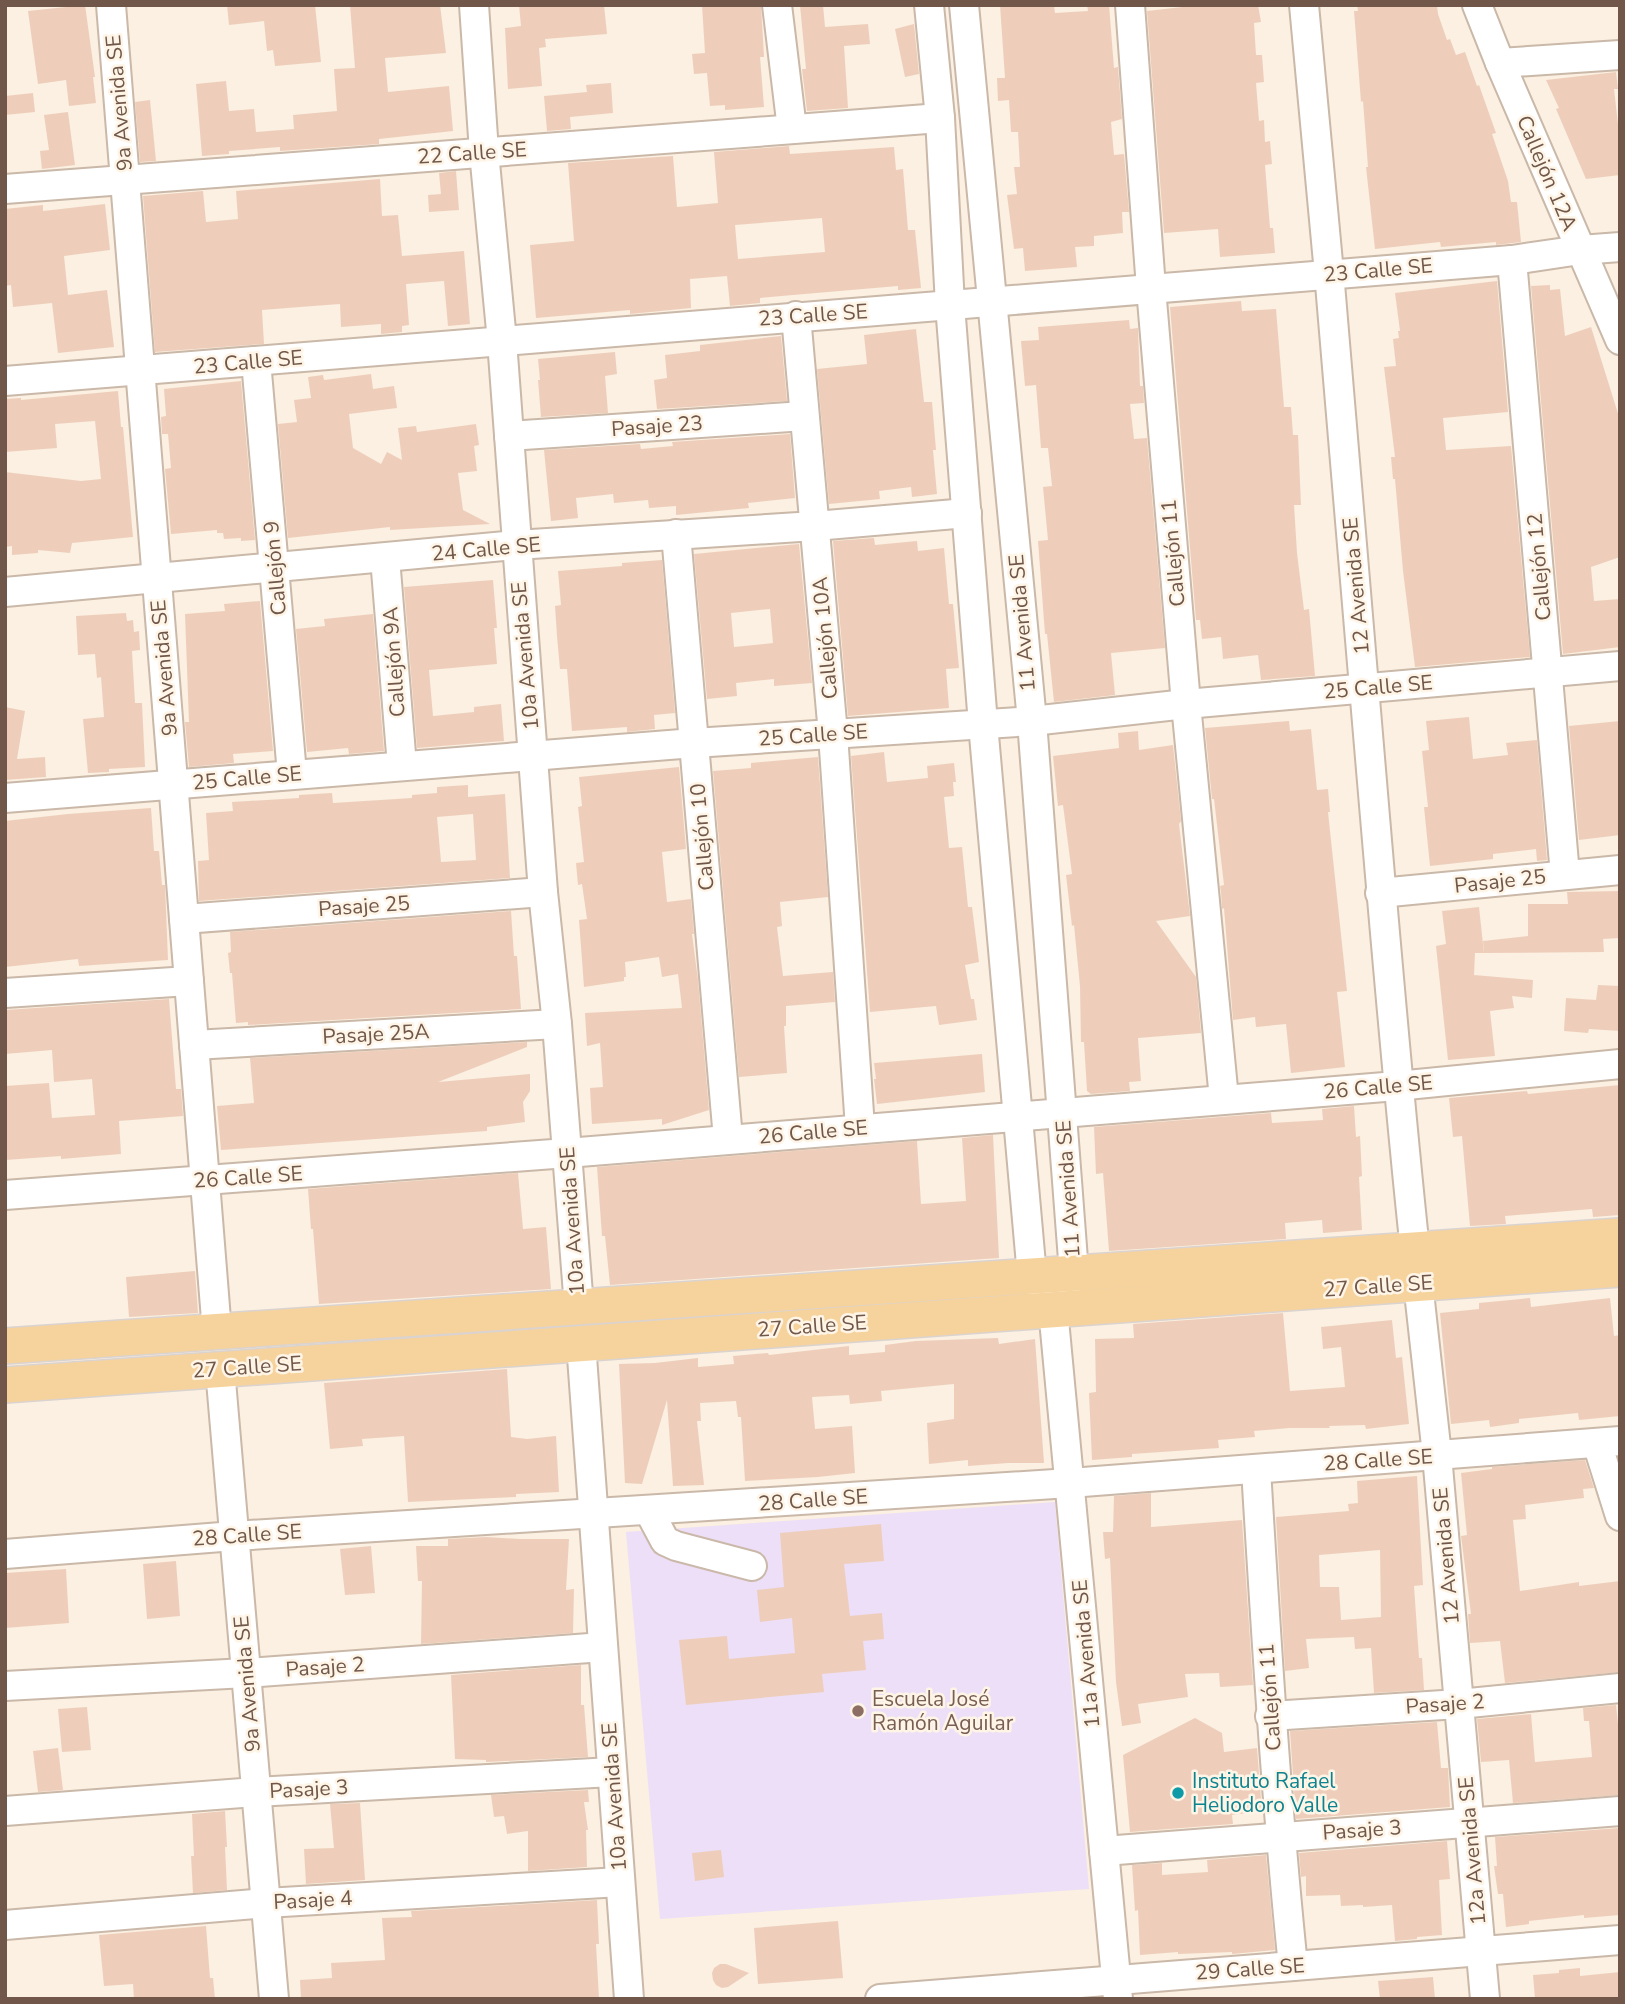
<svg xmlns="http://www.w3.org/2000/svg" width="1625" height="2004" font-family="'Nunito Sans',sans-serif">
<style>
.education{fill:#eddff7}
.building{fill:#eecebb;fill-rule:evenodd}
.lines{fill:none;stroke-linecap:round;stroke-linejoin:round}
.minor-casing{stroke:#cab8a9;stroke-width:32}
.major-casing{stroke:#dad3d0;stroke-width:38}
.minor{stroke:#fff;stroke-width:28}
.major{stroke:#f6d39d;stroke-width:35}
.education-dot{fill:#8d6e63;stroke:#fef5e7;stroke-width:2.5}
.culture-dot{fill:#0f9aa8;stroke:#fef5e7;stroke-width:2.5}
.labels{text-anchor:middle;stroke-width:5;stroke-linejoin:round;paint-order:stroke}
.street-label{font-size:21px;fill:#70574a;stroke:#fef5e7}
.education-label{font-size:21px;fill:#785e54;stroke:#fef5e7;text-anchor:start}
.culture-label{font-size:21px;fill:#0d838f;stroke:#fef5e7;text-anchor:start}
</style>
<rect width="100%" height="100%" fill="#fbf0e1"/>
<path class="education" d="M1055,1502L1089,1889L660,1919L626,1532Z"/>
<g class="building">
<path d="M85,5L95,77H93L96,103L69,106L66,80L38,84L28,11Z"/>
<path d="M227,5H315L321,62L275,66L273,50L267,51L264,21L229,25Z"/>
<path d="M350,5H440L446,53L385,58L388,92L449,86L453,131L379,139V144L280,151V147L229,151V154L202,156L196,84L226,81L229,111L254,109L256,132L294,129L293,115L337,111L334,69L355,68Z"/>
<path d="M519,5H604L607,34L545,39L546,47L539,48L542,86L508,89L505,28L521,26Z"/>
<path d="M702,5H761L764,57H760L764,107L725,110V105L710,106L707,73L694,74L692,54L705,53Z"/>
<path d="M800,5H823L825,27L868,24L870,44L844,46L848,108L807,111L802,69H806Z"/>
<path d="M1000,5H1054L1055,13L1088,11L1087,5H1109L1114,68L1118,67L1122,119L1111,122L1114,155L1124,154L1129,212H1122L1123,233L1094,236V246L1075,247L1077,267L1025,271L1023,248L1014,249L1007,195L1017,194L1014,167H1020L1018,132H1011L1009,100L998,101L997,78H1005Z"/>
<path d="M1200,5H1258L1261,22L1254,23L1256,55H1262L1264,82L1256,83L1259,121L1264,120L1265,142L1270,141L1272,164L1265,165L1270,228H1273L1275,253L1220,257L1218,229L1164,233L1147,11Z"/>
<path d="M1357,5H1437L1438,14L1447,40L1450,39L1456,55L1465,52L1477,86L1479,85L1496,133L1492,134L1508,181L1511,202H1517L1521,242L1496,245V242L1441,247L1440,242L1375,249L1366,167H1368L1363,101L1361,102L1354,11H1358Z"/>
<path d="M914,24L919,74L905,77L895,29Z"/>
<path d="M1616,72L1618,89H1614L1620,142V175L1586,179L1556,109L1559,108L1546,80Z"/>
<path d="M611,83L613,113L570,117L571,129L547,131L544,96L587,92L586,85Z"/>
<path d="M33,93L35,112L5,115V96Z"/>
<path d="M150,100L156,161L140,162L135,102Z"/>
<path d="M68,112L75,165L42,169L40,151L49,150L44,115Z"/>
<path d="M789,146L790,154L894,147L896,170L903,169L908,230H915L921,288L898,290V286L793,295L760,298V303L730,306L727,276L690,279L691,308L630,314V310L536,318L530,245L574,241L568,163L673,156L677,207L718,203L714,152ZM822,218L825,252L738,259L735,225Z"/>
<path d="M456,171L459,210L429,212L428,195L441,194L439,173Z"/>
<path d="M380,179L382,216L398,215L402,256L464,251L470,324L448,326L444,281L406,284L409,325L402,326V332L381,334V324L341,327L340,304L300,307L262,310L264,344L155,352L143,196L203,191L206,222L238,219L236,191Z"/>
<path d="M105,204L110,250L64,256L68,295L107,290L114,347L58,353L52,303L13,307L11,285L5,286V209L43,205V211Z"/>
<path d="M1497,281L1508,412L1443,418L1446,450L1511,446L1530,657L1415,667L1403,571L1395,479H1393L1391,457H1395L1384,367L1396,366L1393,339L1399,338L1398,331H1400L1395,293Z"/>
<path d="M1550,285V290L1560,289L1565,336L1591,327L1620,420V557L1591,567L1594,601L1620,599V647L1563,654L1531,286Z"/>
<path d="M1241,301L1242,311L1276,309L1284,407H1291L1293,435H1298L1301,505H1294L1297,553L1304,610L1309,609L1315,676L1261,680L1258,655L1223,659L1221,637L1202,639L1200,620H1196L1170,307Z"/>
<path d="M1129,320L1130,329L1138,328L1140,386H1143L1144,403L1130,404L1134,439L1147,438L1165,648L1111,653L1115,695L1054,702L1047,634H1045L1038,541L1048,540L1043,487L1052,486L1048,448H1041L1036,385L1025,386L1021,341L1039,340L1038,327Z"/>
<path d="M916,329L924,402H932L936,450H933L937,494L912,497L911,487L879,491L880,499L829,504L817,369L867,364L864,335Z"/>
<path d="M781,336L787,401L657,409L654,380L667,378L665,355L700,351V345Z"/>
<path d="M615,352L617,374L605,376L608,413L541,417L538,380H540L538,359Z"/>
<path d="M371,374L373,389L394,386L397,408L349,414L353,448L381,464L387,452L402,460L398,428L416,426L417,432L476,424L479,445L474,446L477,471L458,473L463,510L490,524L390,530V527L288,538L278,424L297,422L294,400L311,398L308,377L323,375L324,380Z"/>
<path d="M241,381L255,540L241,541V538L224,539L223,533H217V530L171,534L165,469L171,468L168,434H162L161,417L166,416L164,389Z"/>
<path d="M118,391L121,427H123L133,537L72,543L70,553L38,550V553L12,555V546L5,547V472L81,481L101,479L95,421L55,424L57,448L5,452V399L21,398V400Z"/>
<path d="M790,434L795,498L748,503L749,508L676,515V506L649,508L648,500L614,503L613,494L576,498L578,518L551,521L544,450L640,444L641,449L673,446L672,442Z"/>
<path d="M874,538L875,545L917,541L918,551L944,548L949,604H953L959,668L946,669L949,708L848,716L833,541Z"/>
<path d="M799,544L812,683L774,686V679L736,683L737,696L707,699L694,554ZM770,609L773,643L734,647L731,613Z"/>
<path d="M662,560L675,713L654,715L655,729L627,732V727L572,731L567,669H560L557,636L555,606L561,605L558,571L622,566V563Z"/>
<path d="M493,580L497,628H494L497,664L429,670L433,716L474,712V707L501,704L504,741L417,748L404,587Z"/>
<path d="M260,601L273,751L233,754L234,763L189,767L185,722H189L185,614L225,611L224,604Z"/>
<path d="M126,613L127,621L133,620L134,632L139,631L140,650L132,651L135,703H142L145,767L109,769V772L88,773L83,719L104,717L101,677L97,678L95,654L78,655L76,616Z"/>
<path d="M373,614L384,751L349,754L348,748L307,752L296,629L325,626L324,619Z"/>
<path d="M5,707L25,711L17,759L45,757L46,777L5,780Z"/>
<path d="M1469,717L1473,759L1508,755L1506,743L1537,740L1547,860L1537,861L1536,849L1493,854V859L1430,866L1424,807H1428L1422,751L1429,750L1426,721Z"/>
<path d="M1289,721L1290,731L1311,729L1317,790L1328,789L1330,812H1328L1347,991L1337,992L1345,1067L1291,1073L1286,1024L1256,1027L1255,1017L1233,1020L1224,908L1222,909L1221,892L1220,886L1224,885L1214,799H1212L1205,728Z"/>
<path d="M1620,721V835L1579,840L1569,726Z"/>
<path d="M1138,731L1139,750L1173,745L1181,821L1179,824L1190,916L1156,921L1196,977L1201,1033L1138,1038L1141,1081L1129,1082L1130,1091L1091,1094L1087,1091L1084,1042H1081L1080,986L1074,925L1072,926L1066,875L1072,874L1063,805L1058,806L1053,756L1119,748L1118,733Z"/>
<path d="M884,752L887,782L928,778L927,766L954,763L956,782H953L954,796L944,797L949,848L962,847L968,907H972L979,962L965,965L971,999H974L977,1020L939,1025L936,1006L870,1012L851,756Z"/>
<path d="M818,757L828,897L780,902L782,926L777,927L783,976L833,972L835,1002L786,1006V1026H784L787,1073L739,1077L713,771L751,768V763Z"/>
<path d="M679,767L686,849L662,852L667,902L691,899L694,934H692L698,980L709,1110L662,1125V1119L592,1124L590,1088L603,1087L600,1043L587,1046L585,1013L682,1008L678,974L662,977L659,957L625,962L626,977H624V981L584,987L579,920L587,919L582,884L578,885L576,863L584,862L578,807L582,806L579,777Z"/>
<path d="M468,785V797L505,794L510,878L199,901L198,861L209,860L206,813L233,811L232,802L299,798V795L332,793L333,803L412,798V795L437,793V787ZM473,814L476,860L441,862L437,817Z"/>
<path d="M151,808L154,851H159L162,885H165L168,960L79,966L78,959L5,967V821L68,814Z"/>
<path d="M1620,891V938L1603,939L1604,952L1484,953L1483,941L1528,936V904H1568L1567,892Z"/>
<path d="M1479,907L1484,953H1475L1474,975L1533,980L1532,998L1512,996L1514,1008L1490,1011L1495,1056L1448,1060L1436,946L1446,944L1442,911Z"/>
<path d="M511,911L514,956H517L521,1009L248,1025V1022L236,1023L232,973H230L228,953L231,952L230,932Z"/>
<path d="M1598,985L1620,986V1031L1589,1029L1588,1033L1564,1031L1566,998L1596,1000Z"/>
<path d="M169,999L176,1089H181L183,1116L119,1121L121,1154L61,1159V1156L5,1160V1086L49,1083L52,1118L95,1115L92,1079L54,1082L52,1050L5,1054V1010Z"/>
<path d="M527,1042V1047L438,1082L530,1074V1091L523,1102L525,1122L487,1127V1131L221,1150L217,1106L254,1103L250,1058Z"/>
<path d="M982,1054L985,1092L877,1104L874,1079H876L874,1063Z"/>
<path d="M1620,1085V1215L1593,1217L1592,1209L1505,1216L1506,1224L1470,1226L1462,1136L1453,1137L1449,1098L1527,1091L1528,1094Z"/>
<path d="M1354,1106L1356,1137L1360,1136L1362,1176L1359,1177L1362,1230L1323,1233L1322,1220L1285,1223L1286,1239L1109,1251L1103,1173L1096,1174L1094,1127L1271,1113L1272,1123L1323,1120L1322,1109Z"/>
<path d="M993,1135L999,1258L610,1285L605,1236H602L597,1167L917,1141L921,1204L966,1201L962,1138Z"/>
<path d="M518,1173L523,1229L546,1227L551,1289L319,1304L313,1229H311L308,1189Z"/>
<path d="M195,1271L198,1313L129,1317L126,1277Z"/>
<path d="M1530,1298L1531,1307L1610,1298L1614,1336L1620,1335V1416L1579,1420L1578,1413L1519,1419V1423L1490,1427L1489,1420L1451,1424L1440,1313L1479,1309V1303Z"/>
<path d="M1283,1313L1290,1391L1345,1387L1341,1347L1323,1349L1321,1327L1392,1320L1396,1358L1402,1357L1409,1424L1366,1429L1365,1425L1329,1426L1330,1428H1289L1254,1431L1255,1437L1218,1440L1219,1448L1132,1454V1457L1092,1460L1089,1393L1096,1392L1095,1339L1134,1338L1133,1324Z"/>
<path d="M998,1338L999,1344L1035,1339L1044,1463H1008L968,1466V1460L929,1464L927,1423L954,1419V1384L881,1391L882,1401L850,1404L849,1395L812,1397L815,1429L852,1426L855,1473L818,1477L745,1481L741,1417H738L736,1401L700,1403L701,1421H697L704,1485L673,1486L667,1400L642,1484L625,1483L619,1364L655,1363L698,1358V1367L734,1364L733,1356L768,1353L769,1355L849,1346V1355L885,1352V1345L916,1341Z"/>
<path d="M507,1369L511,1437L527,1439L556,1436L559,1492L516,1494V1497L408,1502L404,1436L362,1439L363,1446L330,1449L324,1383Z"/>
<path d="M1585,1460L1594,1488L1583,1489L1584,1498L1525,1505L1526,1519L1513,1520L1520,1591L1579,1582V1586L1620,1581V1672L1505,1683L1500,1641L1470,1643L1468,1614H1471L1461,1536L1467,1535L1461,1473L1492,1469V1467Z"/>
<path d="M1417,1476L1423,1585L1414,1586L1419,1658H1422L1424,1690L1374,1693L1371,1648L1355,1649L1354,1637L1306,1639L1309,1668L1285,1671L1276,1517L1349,1511L1348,1504L1358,1503L1357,1481ZM1380,1550L1381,1617L1341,1620L1339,1587H1320L1319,1555Z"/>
<path d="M1151,1493V1527L1242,1520L1253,1685L1220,1687L1219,1673L1185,1674L1188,1697L1138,1704L1141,1723L1122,1726L1116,1682L1110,1558L1105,1559L1103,1532H1113L1114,1496Z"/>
<path d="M881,1524L884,1561L844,1564L850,1616L882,1613L884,1639L863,1641L866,1670L822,1674L824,1692L686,1705L679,1640L727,1636L729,1659L795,1653L792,1618L760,1622L757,1590L784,1587L780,1533Z"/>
<path d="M486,1537L520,1539H569L566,1590L574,1589L573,1633L421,1644L422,1581H418L416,1546H448V1539Z"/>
<path d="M371,1546L375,1593L345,1595L340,1549Z"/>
<path d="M176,1561L180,1616L147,1619L143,1564Z"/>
<path d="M66,1569L69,1623L5,1628V1573Z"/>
<path d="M581,1665V1705H584L588,1757L486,1762V1760L455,1759L451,1675Z"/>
<path d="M1616,1705L1620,1743V1795L1513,1803L1509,1760L1481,1762L1477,1719L1531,1714L1535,1762L1592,1757L1589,1721H1584L1583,1708Z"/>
<path d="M87,1707L91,1750L62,1752L58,1709Z"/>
<path d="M1195,1718L1222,1733L1224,1752L1257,1748L1262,1811L1232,1815L1233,1824L1130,1832L1123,1755Z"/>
<path d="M1437,1722L1441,1768H1448L1450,1807L1296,1819L1290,1731Z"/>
<path d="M58,1748L63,1790L38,1792L33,1751Z"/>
<path d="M588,1790L589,1802H584L588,1830H586L587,1867L528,1871V1831L507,1834L504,1816L494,1817L491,1795Z"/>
<path d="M360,1803L365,1880L306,1884L304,1849L334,1848L330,1804Z"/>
<path d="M225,1811L227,1847H225L227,1890L193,1893L191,1856H194L192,1814Z"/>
<path d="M1620,1828V1915L1584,1918V1915L1529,1921V1924L1506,1927L1503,1894H1498L1494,1866H1497L1495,1837Z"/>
<path d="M1447,1841L1450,1879L1439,1880L1442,1935L1417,1937V1939L1395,1941L1392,1905L1363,1907V1905L1341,1906L1340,1895L1306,1896V1876L1301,1877L1299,1853Z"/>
<path d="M721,1850L724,1877L695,1881L692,1853Z"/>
<path d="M1266,1855L1275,1950L1232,1954V1952L1178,1954V1952L1140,1955L1138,1910L1135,1911L1132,1865L1162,1863V1875L1208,1872L1207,1860Z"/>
<path d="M597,1900L599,1944H596L599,1999H301L300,1980L332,1978L331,1963L385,1960L382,1918L412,1917L411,1911Z"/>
<path d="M838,1921L843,1978L758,1984L754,1928Z"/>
<path d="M206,1926L210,1978H213L215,1999H134L133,1984L104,1986L99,1935Z"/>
<path d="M720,1964H726L749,1973L728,1987L722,1988L716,1985L713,1980L712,1973L714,1968Z"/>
<path d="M1580,1968V1976L1620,1972V1999H1535L1533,1975L1559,1973V1970Z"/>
<path d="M1433,1977L1435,1999H1380L1378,1981Z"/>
</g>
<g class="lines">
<defs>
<g id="minor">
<path d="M111,5L217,1332"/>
<path d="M474,5L484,152L502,341L543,892L557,1024L579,1307"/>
<path d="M777,5L792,129"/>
<path d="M929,5L940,118L950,305L983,724L1032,1276L1053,1309L1118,1999"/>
<path d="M964,5L1032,721L1074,1273L1063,1291"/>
<path d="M1130,5L1151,288L1186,704L1224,1099"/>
<path d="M1304,5C1326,232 1346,460 1364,687C1380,875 1395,1062 1415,1250"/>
<path d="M1477,5L1500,63L1620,340"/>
<path d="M1500,63L1620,55"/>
<path d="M5,189L940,118"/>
<path d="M1512,260L1565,875"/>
<path d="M796,316L833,734L860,1128"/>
<path d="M256,361L292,774"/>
<path d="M5,381L1512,260L1580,250L1620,247"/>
<path d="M509,436L804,416"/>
<path d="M676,534L728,1139"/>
<path d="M385,558L402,766"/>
<path d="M5,592L516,545L815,526L967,513"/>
<path d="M5,798L694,743L1032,721L1186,704L1620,666"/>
<path d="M1380,893L1620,870"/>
<path d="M184,919L543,892"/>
<path d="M5,993L189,981"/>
<path d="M194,1045L557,1024"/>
<path d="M5,1195L567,1153L1397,1086L1620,1064"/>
<path d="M1418,1283L1437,1455L1485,1999"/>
<path d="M581,1343L629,1999"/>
<path d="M220,1369L274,1999"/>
<path d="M1597,1443L1620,1516"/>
<path d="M1256,1469C1266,1635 1276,1800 1293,1966"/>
<path d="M649,1511L665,1541L676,1546L752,1566"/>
<path d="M5,1554L234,1536L1070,1483L1620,1441"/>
<path d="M5,1686L246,1673L603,1647"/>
<path d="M1270,1716L1459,1704L1620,1688"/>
<path d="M5,1811L256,1792L612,1772"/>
<path d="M1104,1851L1620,1811"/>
<path d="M5,1925L266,1903L620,1882"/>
<path d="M880,1999L1620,1940"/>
</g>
<g id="major">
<path d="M5,1346L1620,1236"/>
<path d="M5,1385L1620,1269"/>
</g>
</defs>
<use href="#minor" class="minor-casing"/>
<use href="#major" class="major-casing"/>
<use href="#minor" class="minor"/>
<use href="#major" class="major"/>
</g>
<circle class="education-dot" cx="858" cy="1711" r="7"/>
<circle class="culture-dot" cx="1178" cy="1793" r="7"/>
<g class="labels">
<g class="street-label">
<text transform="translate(119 103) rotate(-95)" y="7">9a Avenida SE</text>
<text transform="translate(472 153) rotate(-4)" y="7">22 Calle SE</text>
<text transform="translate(1547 173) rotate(67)" y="7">Callejón 12A</text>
<text transform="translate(1378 270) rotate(-5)" y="7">23 Calle SE</text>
<text transform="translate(813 315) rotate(-4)" y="7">23 Calle SE</text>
<text transform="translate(248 362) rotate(-5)" y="7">23 Calle SE</text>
<text transform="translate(657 426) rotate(-4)" y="7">Pasaje 23</text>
<text transform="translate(486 549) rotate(-5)" y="7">24 Calle SE</text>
<text transform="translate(1173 553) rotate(-95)" y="7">Callejón 11</text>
<text transform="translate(1539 567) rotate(-95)" y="7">Callejón 12</text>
<text transform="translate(275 568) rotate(-95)" y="7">Callejón 9</text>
<text transform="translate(1356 586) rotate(-95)" y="7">12 Avenida SE</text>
<text transform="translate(1022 623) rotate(-95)" y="7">11 Avenida SE</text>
<text transform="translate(825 638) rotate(-95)" y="7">Callejón 10A</text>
<text transform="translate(525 656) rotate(-95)" y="7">10a Avenida SE</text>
<text transform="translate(394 662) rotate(-94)" y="7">Callejón 9A</text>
<text transform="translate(164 668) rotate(-95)" y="7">9a Avenida SE</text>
<text transform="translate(1378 687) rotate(-5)" y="7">25 Calle SE</text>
<text transform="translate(813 735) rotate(-4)" y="7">25 Calle SE</text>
<text transform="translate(247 778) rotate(-5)" y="7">25 Calle SE</text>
<text transform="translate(702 837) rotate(-95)" y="7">Callejón 10</text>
<text transform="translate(1500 881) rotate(-6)" y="7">Pasaje 25</text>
<text transform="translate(364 906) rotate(-4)" y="7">Pasaje 25</text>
<text transform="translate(376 1034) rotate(-3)" y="7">Pasaje 25A</text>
<text transform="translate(1378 1087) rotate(-5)" y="7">26 Calle SE</text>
<text transform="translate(813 1132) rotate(-5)" y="7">26 Calle SE</text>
<text transform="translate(248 1177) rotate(-4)" y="7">26 Calle SE</text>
<text transform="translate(1068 1189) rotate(-94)" y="7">11 Avenida SE</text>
<text transform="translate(572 1221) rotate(-94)" y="7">10a Avenida SE</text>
<text transform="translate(1378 1286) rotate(-4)" y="7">27 Calle SE</text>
<text transform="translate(812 1326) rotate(-4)" y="7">27 Calle SE</text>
<text transform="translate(247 1367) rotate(-4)" y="7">27 Calle SE</text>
<text transform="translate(1378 1460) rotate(-4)" y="7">28 Calle SE</text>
<text transform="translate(813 1500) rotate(-4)" y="7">28 Calle SE</text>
<text transform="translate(247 1535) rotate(-4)" y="7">28 Calle SE</text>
<text transform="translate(1446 1556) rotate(-95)" y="7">12 Avenida SE</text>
<text transform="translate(1086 1654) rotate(-95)" y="7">11a Avenida SE</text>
<text transform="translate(325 1667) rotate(-4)" y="7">Pasaje 2</text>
<text transform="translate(247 1684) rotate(-95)" y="7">9a Avenida SE</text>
<text transform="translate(1270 1697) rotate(-94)" y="7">Callejón 11</text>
<text transform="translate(1445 1704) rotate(-4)" y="7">Pasaje 2</text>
<text transform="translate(309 1789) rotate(-3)" y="7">Pasaje 3</text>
<text transform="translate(614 1797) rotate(-94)" y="7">10a Avenida SE</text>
<text transform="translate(1362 1830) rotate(-4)" y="7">Pasaje 3</text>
<text transform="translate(1472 1851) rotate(-95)" y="7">12a Avenida SE</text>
<text transform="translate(313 1900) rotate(-3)" y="7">Pasaje 4</text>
<text transform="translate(1250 1969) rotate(-4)" y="7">29 Calle SE</text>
</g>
<g class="education-label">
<text x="872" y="1706">Escuela José<tspan x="872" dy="24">Ramón Aguilar</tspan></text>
</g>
<g class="culture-label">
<text x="1192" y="1788">Instituto Rafael<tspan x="1192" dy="24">Heliodoro Valle</tspan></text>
</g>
</g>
<rect width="1625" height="2004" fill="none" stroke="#70574a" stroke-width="14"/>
</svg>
